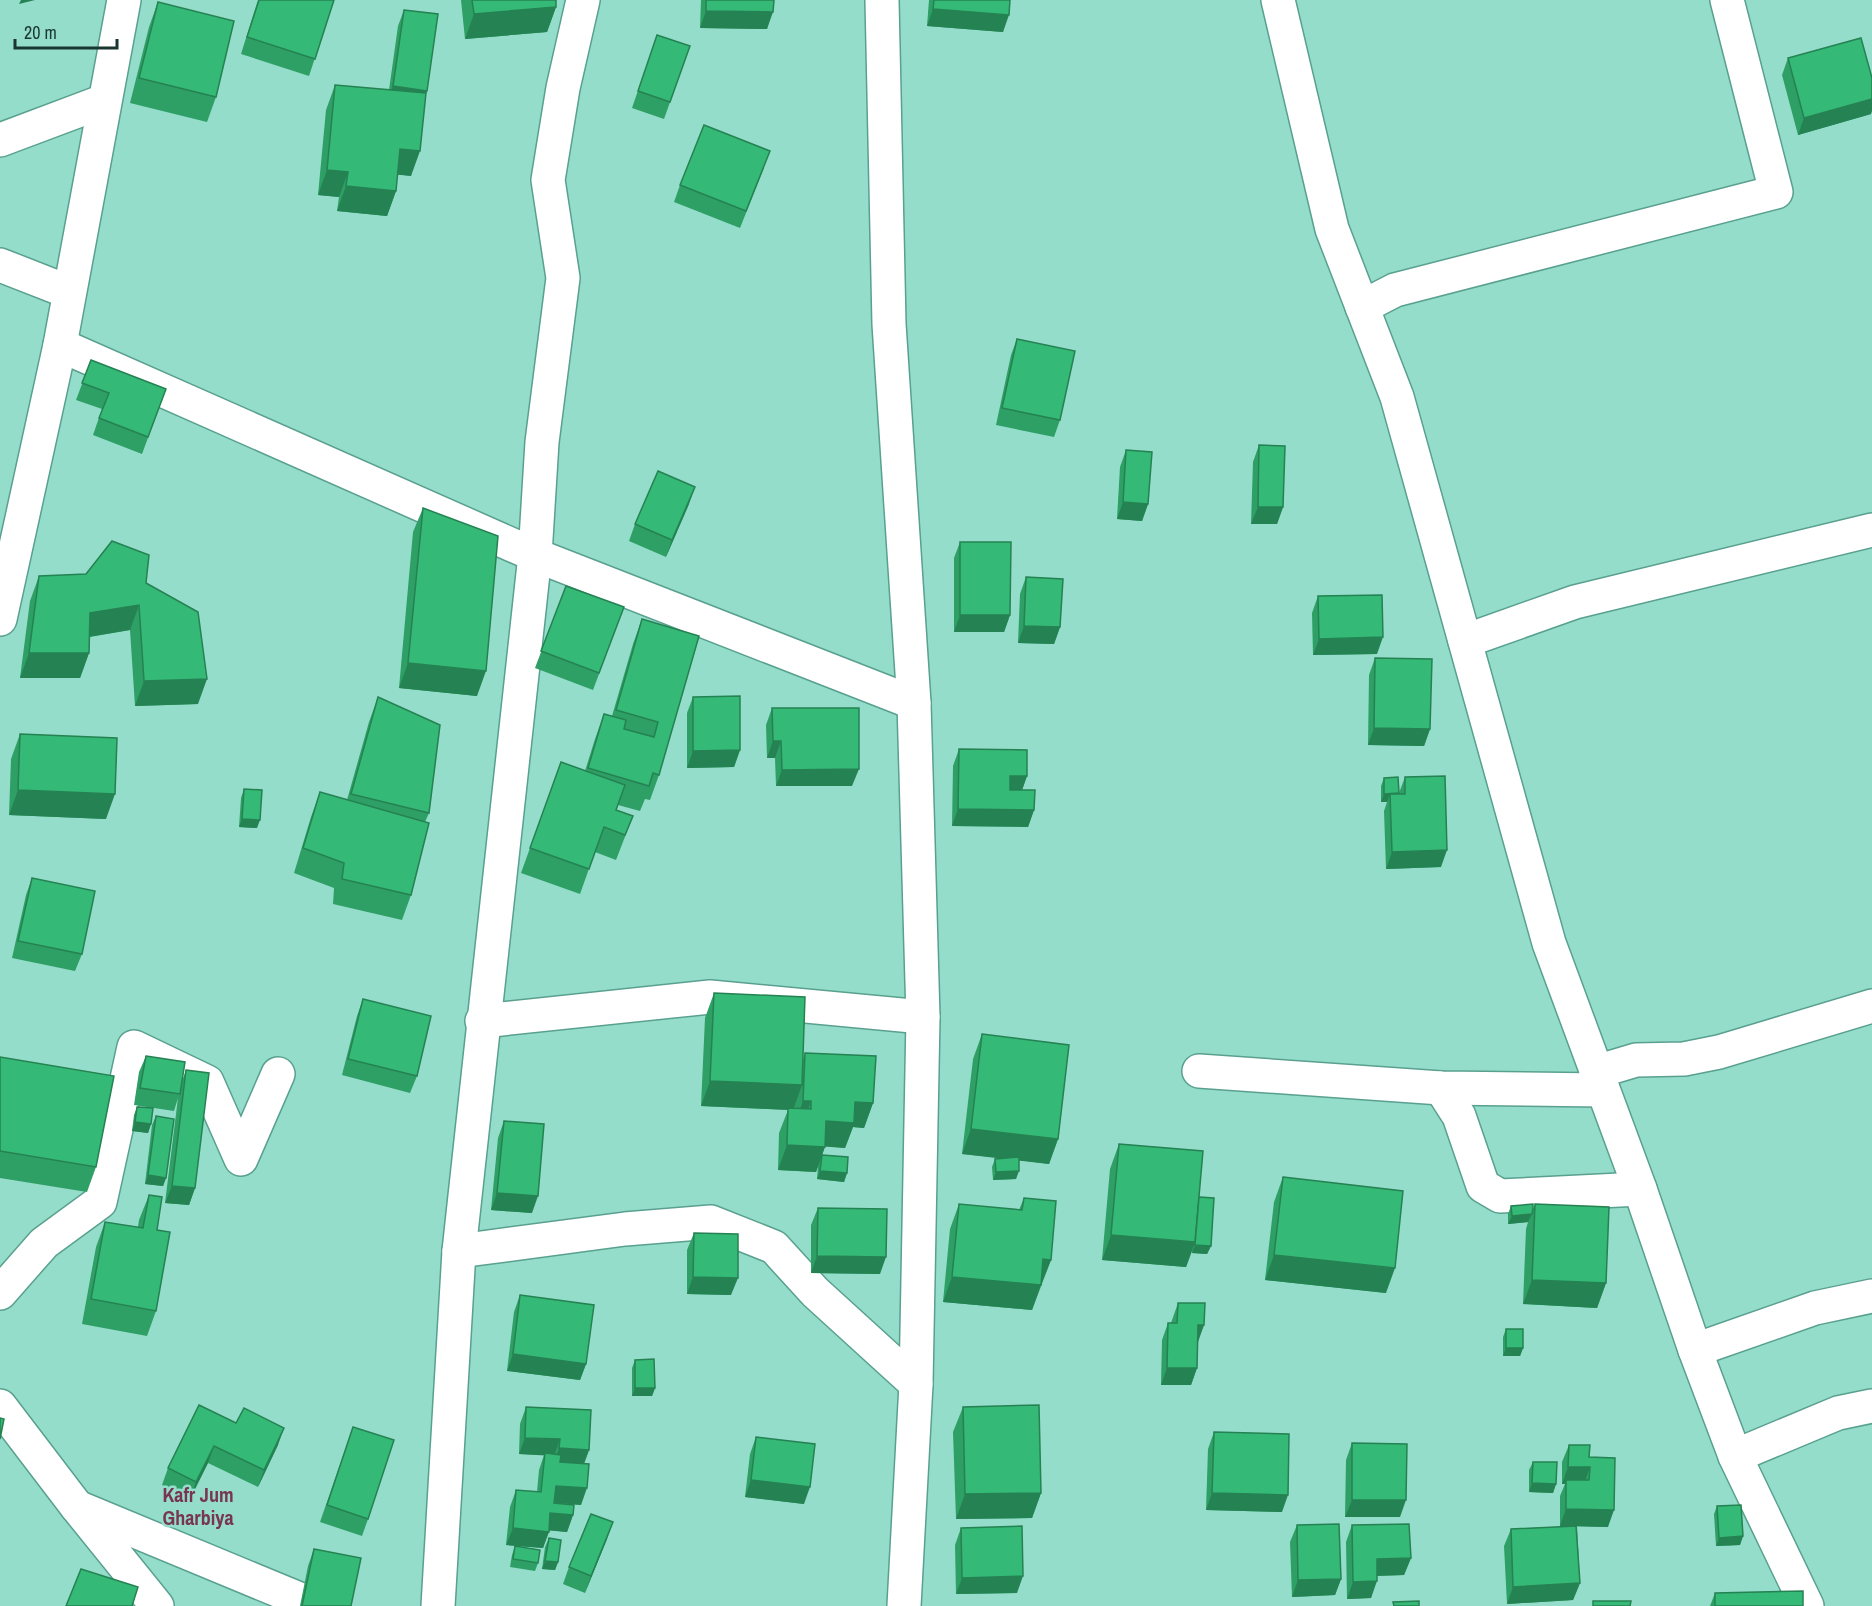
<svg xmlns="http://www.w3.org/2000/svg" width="1872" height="1606" font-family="'Archivo Narrow',sans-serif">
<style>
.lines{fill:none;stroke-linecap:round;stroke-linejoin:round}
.minor-casing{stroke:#59a08f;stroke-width:36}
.minor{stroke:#fff;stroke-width:33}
.wall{fill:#2e9f65}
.shaded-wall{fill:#258253}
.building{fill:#35b976;stroke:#258253;stroke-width:1.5}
.labels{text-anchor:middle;stroke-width:5;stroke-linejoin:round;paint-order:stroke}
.quarter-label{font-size:20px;font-weight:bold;fill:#783550;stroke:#95ddcb}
</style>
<rect width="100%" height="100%" fill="#95ddcb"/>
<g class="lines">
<defs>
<g id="minor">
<path d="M882,0L889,324L914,703L923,1017L916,1384L904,1606"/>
<path d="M1278,0L1332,229L1397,397L1549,943L1640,1189L1695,1350L1735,1456L1807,1606"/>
<path d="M0,140L104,101"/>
<path d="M0,265L69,292"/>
<path d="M1362,307L1395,290L1776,192L1727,0"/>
<path d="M60,345L535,555L914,703"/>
<path d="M0,619L60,345L124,0"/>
<path d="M1465,641L1575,602L1872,530"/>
<path d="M482,1021L710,997L923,1017"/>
<path d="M1199,1071L1441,1088L1603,1090"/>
<path d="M1596,1072L1636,1060L1684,1059L1719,1052L1872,1006"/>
<path d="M1441,1088L1459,1116L1483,1186L1500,1196L1640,1189"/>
<path d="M459,1251L625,1229L711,1222L774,1247L815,1292L916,1384"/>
<path d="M0,1293L44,1243L100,1202L134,1047L207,1082L241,1159L278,1074"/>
<path d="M1695,1350L1815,1308L1872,1296"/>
<path d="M0,1406L77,1507L157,1606"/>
<path d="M1735,1456L1838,1413L1872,1406"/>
<path d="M77,1507L316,1606"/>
<path d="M438,1606L459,1251L535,555L542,442L563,278L548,180L563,88L583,0"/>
</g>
</defs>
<use href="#minor" class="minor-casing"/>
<use href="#minor" class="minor"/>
</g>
<g class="wall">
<path d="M258,0H334L309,76L241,54Z"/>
<path d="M461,0H556V7L547,32L465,39Z"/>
<path d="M701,0H774L767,29L700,28Z"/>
<path d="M929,0H1010L1003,32L927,26Z"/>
<path d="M158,2L216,97L207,122L130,103L149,27Z"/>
<path d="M404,10L425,96L411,176L397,174L396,191L387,216L337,211L339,197L318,195L326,110L335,85L389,90L398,26Z"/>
<path d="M657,35L690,46L664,119L632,108Z"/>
<path d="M1788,58L1871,114L1798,135L1782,75Z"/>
<path d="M764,168L740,228L674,202L680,185Z"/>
<path d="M1017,339L1060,420L1054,437L996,425L1011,355Z"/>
<path d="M91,360L166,389L142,454L93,435L102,409L76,400Z"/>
<path d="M1259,445L1283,507L1277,524H1251L1253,462Z"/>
<path d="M1126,450L1148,504L1142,521L1117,519L1120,467Z"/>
<path d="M689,504L666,557L629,541L635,524Z"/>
<path d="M423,508L477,696L399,688L413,532Z"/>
<path d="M960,542L1010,615L1004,632H954V558Z"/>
<path d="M39,576L146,583L198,704L135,706L130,630L90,637L89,653L80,678H20L30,601Z"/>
<path d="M1026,577L1060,627L1054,644L1018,643L1020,594Z"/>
<path d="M566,586L624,607L593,690L535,668Z"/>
<path d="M1318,596L1377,654L1313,655L1312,613Z"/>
<path d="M642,619L699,636L659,775L650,800L645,799L640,811L618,805L616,810L633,816L616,860L595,852L580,894L521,873L561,762L585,771L595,739L604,714L612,716L633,644Z"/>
<path d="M1375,658L1430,729L1424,746L1368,745L1369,675Z"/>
<path d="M378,697L429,813L425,822L411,895L402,920L333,904L334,888L294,873L311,817L320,792L347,800L369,722Z"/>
<path d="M693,697L740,750L734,767L687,768V713Z"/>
<path d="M772,708L852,786H776L775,758H767L766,725Z"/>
<path d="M20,734L106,819L9,815L11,759Z"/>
<path d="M959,749L1027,776L1022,790L1034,810L1028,827L952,826L953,766Z"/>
<path d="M1405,777L1441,867L1386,869L1384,811L1387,802H1381V786L1384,778L1399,793Z"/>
<path d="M244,789L257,828L239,827L241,798Z"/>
<path d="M32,878L82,954L75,971L12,958L26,895Z"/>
<path d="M714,993L803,1059L805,1053L873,1103L864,1128L853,1127L845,1148L825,1146L822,1155L847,1173L844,1182L817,1179L818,1166L816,1172L778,1170L779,1133L788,1110L701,1106L705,1018Z"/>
<path d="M363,999L417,1076L410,1093L342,1075L357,1016Z"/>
<path d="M982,1034L1058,1139L1049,1164L1019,1160L1016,1179L993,1180L992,1167L995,1159L1002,1158L962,1154L973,1059Z"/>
<path d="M146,1056L182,1081L186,1070L195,1188L189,1205L165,1203L178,1098L174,1111L134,1105L139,1072Z"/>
<path d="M0,1057L96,1167L87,1192L0,1178Z"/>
<path d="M137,1107L151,1124L148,1133L132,1131L134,1115Z"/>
<path d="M156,1116L166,1178L163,1186L145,1184L152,1125Z"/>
<path d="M504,1121L532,1213L491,1210L498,1138Z"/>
<path d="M1119,1144L1199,1197L1211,1246L1207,1254L1192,1253V1251L1186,1267L1102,1260L1110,1169Z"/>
<path d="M1283,1177L1386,1293L1265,1280L1274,1202Z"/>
<path d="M149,1195L156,1311L147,1336L82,1324L96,1247L105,1222L138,1227L139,1220Z"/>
<path d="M1024,1198L1051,1260L1032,1310L943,1302L950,1229L959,1204L1019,1210Z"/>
<path d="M1535,1204L1606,1283L1597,1308L1523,1304L1526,1229L1528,1222L1508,1224V1214L1511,1206L1533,1209Z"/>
<path d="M818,1208L880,1274L811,1273V1225Z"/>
<path d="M694,1233L731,1295L687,1294V1250Z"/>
<path d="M520,1295L586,1364L580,1380L507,1371L514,1312Z"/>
<path d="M1178,1303L1204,1325L1197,1342V1368L1191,1385H1161L1162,1340L1168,1323H1171Z"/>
<path d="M1506,1329L1523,1348L1520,1356H1503V1337Z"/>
<path d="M635,1360L655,1388L652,1396H632V1368Z"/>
<path d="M526,1407L589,1450L584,1464L581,1505L554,1503L573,1515L567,1532L549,1530L543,1548L506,1545L510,1507L516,1490L537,1492L539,1470L544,1455L519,1454L520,1424Z"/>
<path d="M963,1407L1041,1493L1032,1518L956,1519L953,1432Z"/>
<path d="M236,1423L278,1445L258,1487L208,1463L190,1499L162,1485L168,1468Z"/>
<path d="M353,1427L368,1519L362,1536L320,1522Z"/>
<path d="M1214,1432L1282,1512L1206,1510L1208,1449Z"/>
<path d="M756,1437L804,1504L745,1497L750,1454Z"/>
<path d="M1352,1443L1400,1517H1345L1346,1460Z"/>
<path d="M1569,1445L1589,1457L1608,1527L1577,1526L1580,1583L1573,1600L1507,1604L1504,1546L1511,1529L1573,1526H1560V1496L1565,1484H1562V1462Z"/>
<path d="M1533,1462L1556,1484L1553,1493L1529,1492V1470Z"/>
<path d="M1717,1506L1743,1536L1740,1545L1716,1546L1714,1514Z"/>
<path d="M1297,1525L1341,1579L1335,1595L1292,1597L1290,1542Z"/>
<path d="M1352,1525L1411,1558L1404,1575L1377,1576L1371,1598L1347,1599L1346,1542Z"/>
<path d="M961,1528L1017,1593L956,1594L955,1545Z"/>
<path d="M549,1538L558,1562L555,1570L542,1569L545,1547Z"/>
<path d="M607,1539L585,1593L563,1584L569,1567Z"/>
<path d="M515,1546L538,1563L535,1571L510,1567L512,1555Z"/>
<path d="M314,1549L351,1606H300L308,1566Z"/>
<path d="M1715,1593L1803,1606H1710Z"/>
</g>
<g class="shaded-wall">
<path d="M21,0H35L19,4Z"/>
<path d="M556,7L547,32L465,39L474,14Z"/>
<path d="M933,9L1009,15L1003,32L927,26Z"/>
<path d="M706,11L773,12L767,29L700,28Z"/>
<path d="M393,86L427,91L421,108L387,103Z"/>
<path d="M1872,99V111L1871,114L1798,135L1804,118Z"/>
<path d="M400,149L420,151L411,176L391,174Z"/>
<path d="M327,170L348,172L339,197L318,195Z"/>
<path d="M346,186L396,191L387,216L337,211Z"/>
<path d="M695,487L689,504L666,557L672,540Z"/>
<path d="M1123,502L1148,504L1142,521L1117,519Z"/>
<path d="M1258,507H1283L1277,524H1251Z"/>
<path d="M139,605L130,630L81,638L90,613Z"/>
<path d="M960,615H1010L1004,632H954Z"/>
<path d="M1024,626L1060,627L1054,644L1018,643Z"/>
<path d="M1383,637L1377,654L1313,655L1319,639Z"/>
<path d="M29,653H89L80,678H20Z"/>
<path d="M408,663L486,671L477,696L399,688Z"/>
<path d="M207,679L198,704L135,706L144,681Z"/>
<path d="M1374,728L1430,729L1424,746L1368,745Z"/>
<path d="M773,741H781L775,758H767Z"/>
<path d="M740,750L734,767L687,768L693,751Z"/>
<path d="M859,769L852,786H776L782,770Z"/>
<path d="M1010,776H1027L1021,793H1003Z"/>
<path d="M18,790L115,794L106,819L9,815Z"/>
<path d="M1384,794H1390L1387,802H1381Z"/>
<path d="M958,809L1034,810L1028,827L952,826Z"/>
<path d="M242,819L260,820L257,828L239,827Z"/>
<path d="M1447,850L1441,867L1386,869L1392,852Z"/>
<path d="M710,1081L802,1085L793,1110L701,1106Z"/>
<path d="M803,1101H811L802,1126H794Z"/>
<path d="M855,1102L873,1103L864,1128L853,1127L845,1148L817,1146L826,1121Z"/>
<path d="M135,1122L151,1124L148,1133L132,1131Z"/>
<path d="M971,1129L1058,1139L1049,1164L962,1154Z"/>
<path d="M787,1145L825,1147L816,1172L778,1170Z"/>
<path d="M820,1171L847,1173L844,1182L817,1179Z"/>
<path d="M1019,1171L1016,1179L993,1180L996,1172Z"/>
<path d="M148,1175L166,1178L163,1186L145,1184Z"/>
<path d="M172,1186L195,1188L189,1205L165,1203Z"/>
<path d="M497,1193L538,1196L532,1213L491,1210Z"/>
<path d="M1532,1214L1528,1222L1508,1224L1512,1216Z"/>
<path d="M1111,1235L1195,1242L1186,1267L1102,1260Z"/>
<path d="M1195,1245L1211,1246L1207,1254L1192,1253Z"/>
<path d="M1274,1255L1395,1268L1386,1293L1265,1280Z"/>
<path d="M817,1256L886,1257L880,1274L811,1273Z"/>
<path d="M1043,1259L1051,1260L1041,1285L1034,1284Z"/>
<path d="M693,1277L738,1278L731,1295L687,1294Z"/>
<path d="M952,1277L1041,1285L1032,1310L943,1302Z"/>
<path d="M1532,1280L1606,1283L1597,1308L1523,1304Z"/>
<path d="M1198,1325H1204L1198,1342H1191Z"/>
<path d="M1506,1348H1523L1520,1356H1503Z"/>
<path d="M513,1354L586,1364L580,1380L507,1371Z"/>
<path d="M1167,1368H1197L1191,1385H1161Z"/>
<path d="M635,1388H655L652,1396H632Z"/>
<path d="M284,1428L278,1445L258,1487L264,1470Z"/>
<path d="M525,1438L560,1439L554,1456L519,1454Z"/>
<path d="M214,1446L208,1463L190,1499L196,1482Z"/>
<path d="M559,1448L589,1450L583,1466L553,1465Z"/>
<path d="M1568,1467H1590L1584,1484L1566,1480L1565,1484H1562Z"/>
<path d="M751,1480L810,1487L804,1504L745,1497Z"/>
<path d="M1532,1483L1556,1484L1553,1493L1529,1492Z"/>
<path d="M556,1486L587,1488L581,1505L550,1502Z"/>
<path d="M1041,1493L1032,1518L956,1519L965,1494Z"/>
<path d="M1212,1493L1288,1495L1282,1512L1206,1510Z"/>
<path d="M1352,1500H1406L1400,1517H1345Z"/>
<path d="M1566,1509L1614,1510L1608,1527L1560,1526Z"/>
<path d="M550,1513L573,1515L567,1532L544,1530Z"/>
<path d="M613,1522L607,1539L585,1593L591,1576Z"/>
<path d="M513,1528L549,1532L543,1548L506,1545Z"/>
<path d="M1743,1536L1740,1545L1716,1546L1719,1538Z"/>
<path d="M1411,1558L1404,1575L1371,1576L1377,1559Z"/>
<path d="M545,1561L558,1562L555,1570L542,1569Z"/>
<path d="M1023,1576L1017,1593L956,1594L962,1578Z"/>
<path d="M1341,1579L1335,1595L1292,1597L1298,1580Z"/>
<path d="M1377,1581L1371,1598L1347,1599L1353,1582Z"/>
<path d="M1580,1583L1573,1600L1507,1604L1513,1587Z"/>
</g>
<g class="building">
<path d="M259,0H334L315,59L247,37Z"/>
<path d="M472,0H556V7L474,14Z"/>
<path d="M706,0H774L773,12L706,11Z"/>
<path d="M934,0H1010L1009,15L933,9Z"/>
<path d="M158,2L234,21L216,97L139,78Z"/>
<path d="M404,10L438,14L427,91L393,86Z"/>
<path d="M657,35L690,46L670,102L638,91Z"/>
<path d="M1861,38L1872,78V99L1804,118L1788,58Z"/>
<path d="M335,85L426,93L420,151L400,149L396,191L346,186L348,172L327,170Z"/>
<path d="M704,125L770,151L746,211L680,185Z"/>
<path d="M1017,339L1075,351L1060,420L1002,408Z"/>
<path d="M91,360L166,389L148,437L99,418L109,393L82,383Z"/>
<path d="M1259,445L1285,446L1283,507H1258Z"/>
<path d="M1126,450L1152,452L1148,504L1123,502Z"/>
<path d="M658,471L695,487L672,540L635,524Z"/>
<path d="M423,508L498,536L486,671L408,663Z"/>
<path d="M112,541L149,555L146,583L198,612L207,679L144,681L139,605L90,613L89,653H29L39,576L86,574Z"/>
<path d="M960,542H1011L1010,615H960Z"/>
<path d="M1026,577L1063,579L1060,627L1024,626Z"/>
<path d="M566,586L624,607L599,673L541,651Z"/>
<path d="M1382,595L1383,637L1319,639L1318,596Z"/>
<path d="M642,619L699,636L659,775L653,773L649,786L588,768L604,714L626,720L624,729L654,737L658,722L616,710Z"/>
<path d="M1375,658L1432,659L1430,729L1374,728Z"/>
<path d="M740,696V750L693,751V697Z"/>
<path d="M378,697L440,725L429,813L351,794Z"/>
<path d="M772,708H859V769L782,770L781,741H773Z"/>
<path d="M20,734L117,738L115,794L18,790Z"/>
<path d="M959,749L1027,750V776H1010V790H1035L1034,810L958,809Z"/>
<path d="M561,762L625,785L616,810L633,816L625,835L604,827L589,869L530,848Z"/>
<path d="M1445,776L1447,850L1392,852L1390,794H1405V777Z"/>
<path d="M1398,777L1399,793L1384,794V778Z"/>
<path d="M244,789L262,790L260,820L242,819Z"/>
<path d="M320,792L429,823L411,895L342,879L344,863L303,848Z"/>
<path d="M32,878L95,891L82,954L18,941Z"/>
<path d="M714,993L805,997L802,1085L710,1081Z"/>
<path d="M363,999L431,1016L417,1076L348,1059Z"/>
<path d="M982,1034L1069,1045L1058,1139L971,1129Z"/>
<path d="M805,1053L876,1056L873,1103L855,1102L854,1123L826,1121L825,1147L787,1145L788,1108L811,1109V1101H803Z"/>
<path d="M146,1056L185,1062L180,1094L140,1088Z"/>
<path d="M0,1057L114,1076L96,1167L0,1151Z"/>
<path d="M186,1070L209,1073L195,1188L172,1186Z"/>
<path d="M137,1107L153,1108L151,1124L135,1122Z"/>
<path d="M156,1116L174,1119L166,1178L148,1175Z"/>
<path d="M504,1121L544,1124L538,1196L497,1193Z"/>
<path d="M1119,1144L1203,1151L1195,1242L1111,1235Z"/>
<path d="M822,1155L848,1157L847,1173L820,1171Z"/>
<path d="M1019,1157V1171L996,1172L995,1159Z"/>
<path d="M1283,1177L1403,1191L1395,1268L1274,1255Z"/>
<path d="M149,1195L162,1197L157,1230L170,1232L156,1311L91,1299L105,1222L143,1228Z"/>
<path d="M1199,1197L1214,1198L1211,1246L1195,1245Z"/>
<path d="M1024,1198L1056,1201L1051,1260L1043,1259L1041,1285L952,1277L959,1204L1022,1210Z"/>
<path d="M1533,1204V1209L1532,1214L1512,1216L1511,1206Z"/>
<path d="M1535,1204L1609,1207L1606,1283L1532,1280Z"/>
<path d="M818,1208L887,1209L886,1257L817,1256Z"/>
<path d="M694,1233L738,1234V1278L693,1277Z"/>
<path d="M520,1295L594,1305L586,1364L513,1354Z"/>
<path d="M1178,1303H1205L1204,1325H1198L1197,1368H1167L1168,1323H1177Z"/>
<rect x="1506" y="1329" width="17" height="19"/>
<path d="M654,1359L655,1388H635V1360Z"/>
<path d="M199,1405L236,1423L244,1408L284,1428L264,1470L214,1446L196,1482L168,1468Z"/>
<path d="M1039,1405L1041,1493L965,1494L963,1407Z"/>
<path d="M526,1407L591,1410L589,1450L559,1448L560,1439L525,1438Z"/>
<path d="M0,1418L4,1419L0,1439Z"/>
<path d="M353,1427L394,1440L368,1519L327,1505Z"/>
<path d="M1214,1432L1289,1434L1288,1495L1212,1493Z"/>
<path d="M756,1437L815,1444L810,1487L751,1480Z"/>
<path d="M1352,1443L1407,1444L1406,1500H1352Z"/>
<path d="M1569,1445H1590L1589,1457L1615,1458L1614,1510L1566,1509V1480H1589L1590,1467H1568Z"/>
<path d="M545,1453L561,1455L560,1462L589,1464L587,1488L556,1486L554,1503L574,1505L573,1515L550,1513L549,1532L513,1528L516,1490L541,1492Z"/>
<path d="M1533,1462H1557L1556,1484L1532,1483Z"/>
<path d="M1741,1505L1743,1536L1719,1538L1717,1506Z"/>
<path d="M591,1514L613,1522L591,1576L569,1567Z"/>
<path d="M1339,1524L1341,1579L1298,1580L1297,1525Z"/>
<path d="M1409,1524L1411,1558L1377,1559V1581L1353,1582L1352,1525Z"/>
<path d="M1022,1526L1023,1576L962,1578L961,1528Z"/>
<path d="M1576,1526L1580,1583L1513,1587L1511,1529Z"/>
<path d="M549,1538L561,1540L558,1562L545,1561Z"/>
<path d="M515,1546L540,1550L538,1563L513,1559Z"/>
<path d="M314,1549L361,1558L351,1606H302Z"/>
<path d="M81,1569L138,1587L132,1606H66Z"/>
<path d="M1803,1591V1606H1715V1593Z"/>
<path d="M1419,1601V1606H1394L1393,1602Z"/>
<path d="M1593,1601H1631L1630,1606H1593Z"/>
</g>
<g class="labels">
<g class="quarter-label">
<text x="198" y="1502">Kafr Jum<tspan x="198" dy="23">Gharbiya</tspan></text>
</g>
</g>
<path d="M15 39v9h102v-9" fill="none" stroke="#193730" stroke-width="3"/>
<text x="24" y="39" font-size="18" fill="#193730" stroke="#95ddcb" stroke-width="4.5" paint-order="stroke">20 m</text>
</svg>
